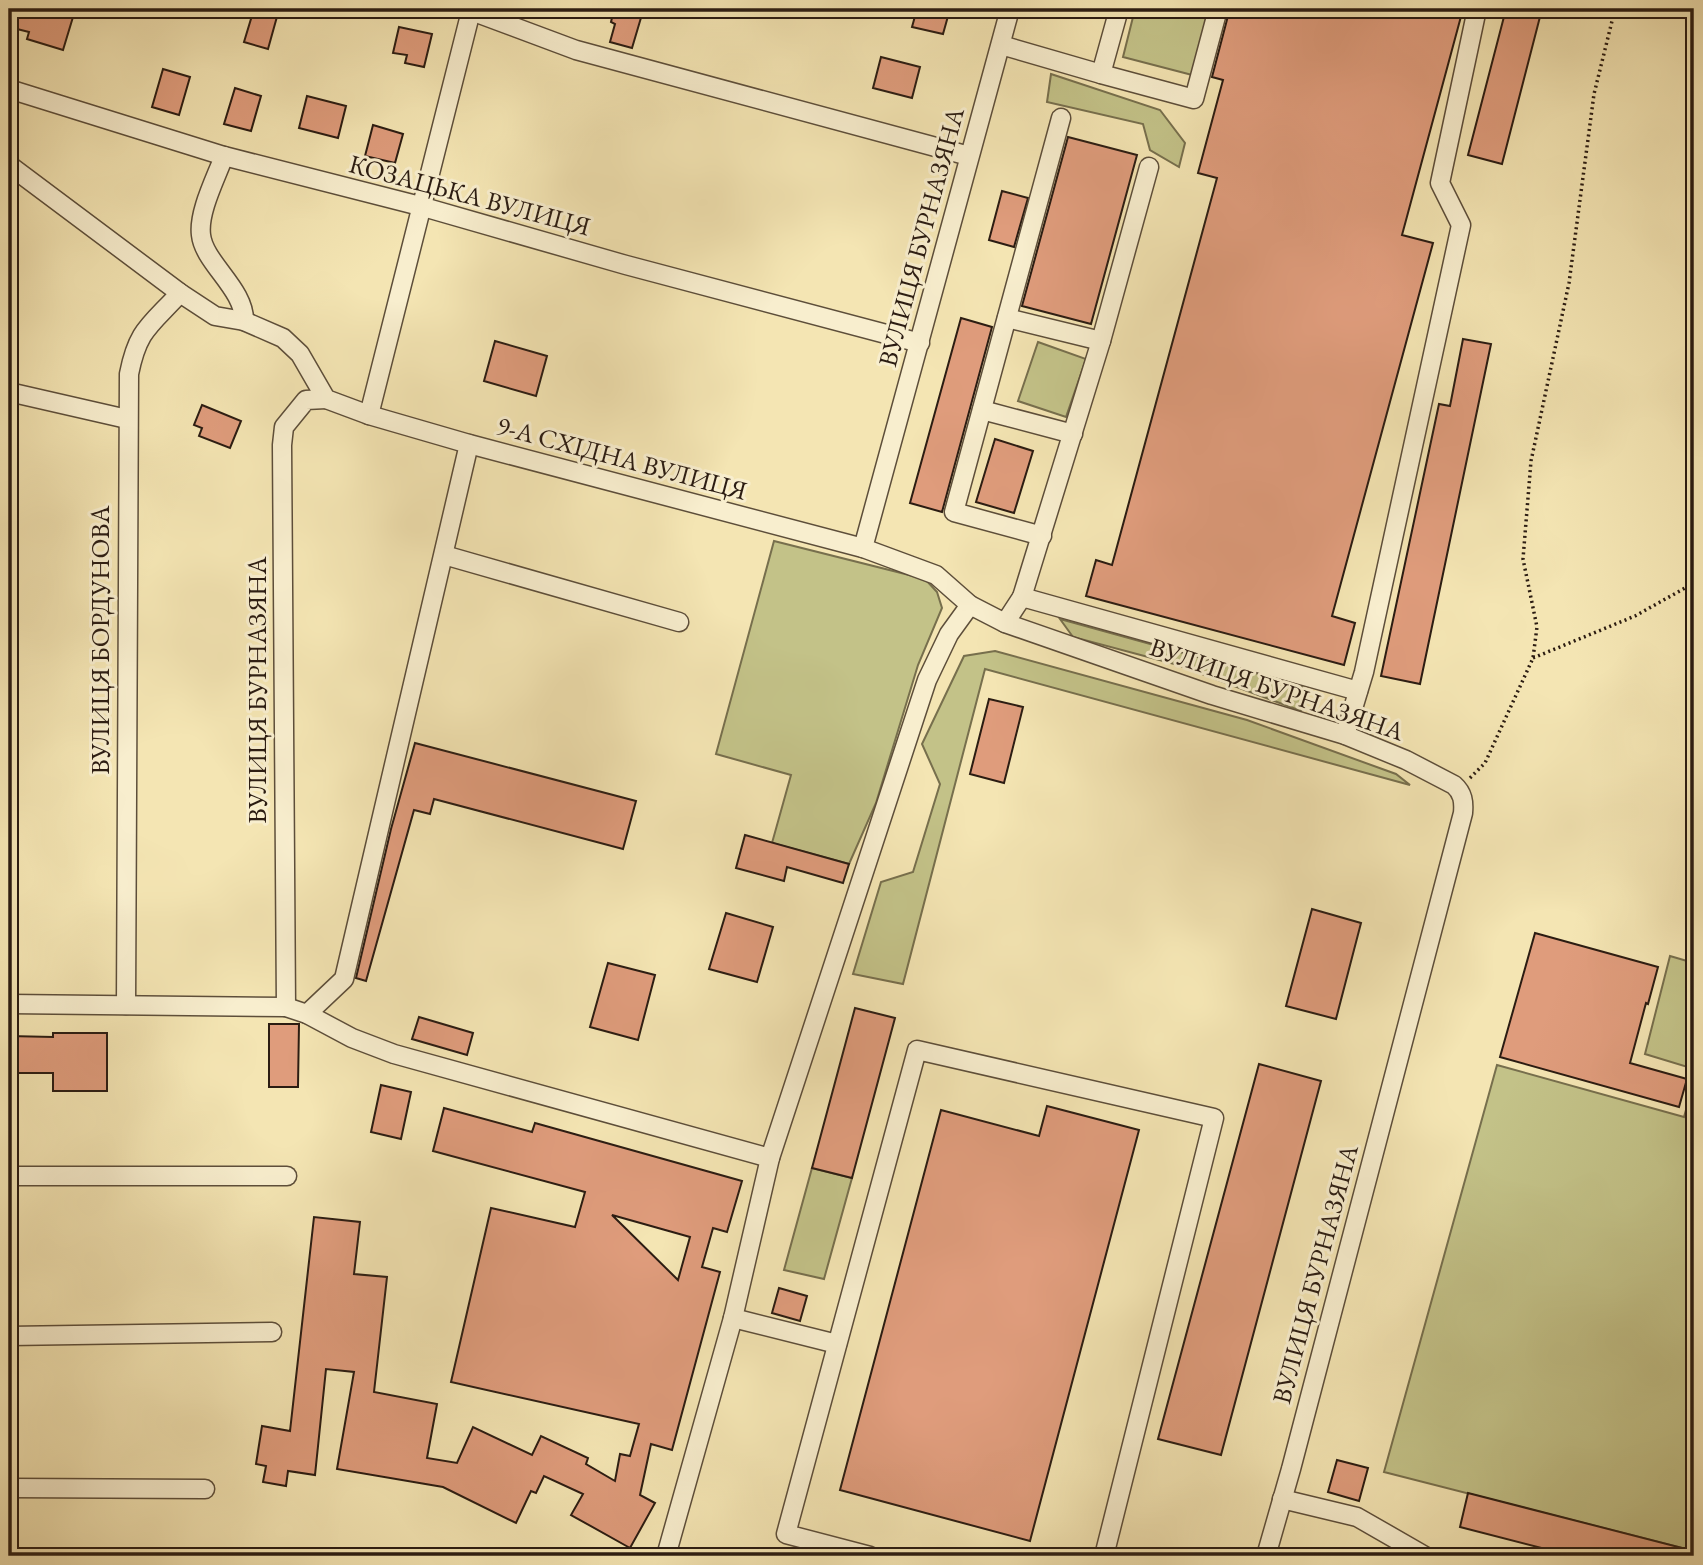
<svg xmlns="http://www.w3.org/2000/svg" width="1703" height="1565" font-family="'EB Garamond',serif">
<style>
.green{fill:#c3c288;stroke:#776f4d;stroke-width:2}
.building{fill:#df9c7c;stroke:#2b1c12;stroke-width:2;fill-rule:evenodd}
.lines{fill:none;stroke-linecap:round;stroke-linejoin:round}
.minor-casing{stroke:#5d4e3a;stroke-width:21}
.path{stroke:#2b1c12;stroke-width:3.5;stroke-dasharray:2 3.5;stroke-linecap:butt}
.minor{stroke:#f8eece;stroke-width:18}
.labels{text-anchor:middle;stroke-width:6;stroke-linejoin:round;paint-order:stroke}
.street-label{font-size:26px;fill:#2b1c12;stroke:#f8eece}
</style>
<rect width="100%" height="100%" fill="#f4e5b3"/>
<filter id="stains"><feTurbulence type="fractalNoise" baseFrequency=".00286" numOctaves="4"/><feColorMatrix values="0 0 0 0 .2 0 0 0 0 .09 0 0 0 0 .02 0 0 0 .5 -.17"/></filter>
<radialGradient id="worn" r=".72"><stop offset=".6" stop-color="#630" stop-opacity="0"/><stop offset="1" stop-color="#630" stop-opacity=".3"/></radialGradient>
<g class="green">
<path d="M1135,9H1214L1196,76L1123,57Z"/>
<path d="M1051,74L1160,110L1185,143L1179,167L1150,150L1143,124L1047,102Z"/>
<path d="M1038,342L1086,359L1066,417L1018,401Z"/>
<path d="M774,541L925,579L937,592L942,608L918,665L876,803L849,864L772,843L791,775L716,754Z"/>
<path d="M1060,619L1298,685L1306,689V699L1301,711L1178,665L1073,637Z"/>
<path d="M995,651L1247,720L1396,774L1410,785L985,669L903,984L853,974L881,882L913,872L940,784L922,744L964,656Z"/>
<path d="M1670,956L1694,963V1069L1645,1054Z"/>
<path d="M1497,1065L1684,1117L1694,1081V1551L1384,1472Z"/>
<path d="M812,1168L852,1178L824,1279L784,1270Z"/>
</g>
<g class="building">
<path d="M12,9H42L73,17L63,50L27,39L29,32L9,27Z"/>
<path d="M254,9L278,13L268,49L244,42Z"/>
<path d="M614,9L643,11L632,48L610,42L615,24L611,22Z"/>
<path d="M917,9H950L943,34L912,27Z"/>
<path d="M1243,9H1463L1402,235L1433,243L1332,616L1355,623L1344,665L1086,596L1096,560L1112,565L1217,178L1198,173L1223,80L1212,77L1229,12L1242,15Z"/>
<path d="M1506,9H1542L1502,164L1468,155Z"/>
<path d="M399,27L432,34L424,67L405,63L407,55L393,53Z"/>
<path d="M881,57L920,67L912,98L873,88Z"/>
<path d="M163,69L190,77L179,115L152,107Z"/>
<path d="M235,88L261,96L251,131L224,124Z"/>
<path d="M307,96L346,106L338,138L299,128Z"/>
<path d="M373,125L403,134L395,163L365,156Z"/>
<path d="M1068,137L1137,155L1091,324L1022,306Z"/>
<path d="M1002,191L1028,198L1014,247L989,240Z"/>
<path d="M961,318L992,327L942,512L910,503Z"/>
<path d="M1463,339L1491,344L1420,684L1381,676L1439,404L1450,406Z"/>
<path d="M495,341L547,356L536,396L484,381Z"/>
<path d="M202,405L241,421L230,448L199,436L202,428L194,425Z"/>
<path d="M995,439L1033,451L1014,513L976,502Z"/>
<path d="M989,699L1023,707L1004,783L970,774Z"/>
<path d="M415,743L636,801L623,849L434,799L430,814L414,810L366,981L356,978L391,829Z"/>
<path d="M745,835L849,864L843,883L787,867L784,881L736,868Z"/>
<path d="M1312,909L1361,923L1336,1019L1286,1006Z"/>
<path d="M726,913L773,927L757,982L709,969Z"/>
<path d="M1535,933L1658,967L1648,1004L1646,1003L1630,1063L1687,1079L1679,1107L1500,1057Z"/>
<path d="M608,963L655,975L638,1040L590,1027Z"/>
<path d="M855,1008L895,1018L852,1178L812,1168Z"/>
<path d="M419,1017L473,1033L467,1055L412,1039Z"/>
<path d="M269,1024H299L298,1087H269Z"/>
<path d="M53,1033H107V1091H53V1073H9V1036L53,1037Z"/>
<path d="M1259,1064L1321,1081L1221,1455L1158,1439Z"/>
<path d="M381,1085L411,1092L401,1139L371,1132Z"/>
<path d="M1047,1106L1139,1130L1030,1541L840,1490L941,1110L1039,1136Z"/>
<path d="M444,1108L532,1132L535,1123L742,1181L727,1232L713,1228L702,1267L720,1272L672,1450L651,1444L640,1495L655,1503L630,1548L571,1515L583,1494L544,1476L536,1493L531,1491L516,1523L443,1487L337,1469L354,1372L326,1369L315,1475L288,1471L286,1486L263,1482L266,1466L256,1464L262,1426L290,1431L314,1217L360,1222L354,1274L387,1277L374,1392L437,1404L427,1458L457,1463L473,1427L532,1455L541,1436L588,1458L586,1464L615,1481L620,1454L630,1456L639,1424L451,1382L491,1208L575,1227L585,1192L433,1151ZM612,1215L690,1237L678,1280Z"/>
<path d="M779,1288L807,1296L800,1321L772,1313Z"/>
<path d="M1337,1460L1368,1468L1359,1501L1328,1492Z"/>
<path d="M1468,1493L1694,1551V1556H1573L1460,1527Z"/>
</g>
<g class="lines">
<defs>
<g id="minor">
<path d="M466,9L576,50L969,156"/>
<path d="M1010,9L863,548L936,575L970,605L1005,623L1212,695L1345,735L1406,760L1454,785C1463,793 1464,802 1463,813L1291,1469L1266,1556"/>
<path d="M1001,45L1101,74L1119,9"/>
<path d="M1101,74L1194,99L1218,9"/>
<path d="M9,89L224,156L420,206L626,265L920,343"/>
<path d="M224,156C216,178 198,212 201,235C204,263 245,289 244,321"/>
<path d="M9,165L180,293L215,316L244,321L283,338L300,354L326,399L369,415L469,444L863,548"/>
<path d="M1007,318L1101,341"/>
<path d="M9,392L127,419"/>
<path d="M982,410L1073,434"/>
<path d="M369,415L471,11"/>
<path d="M1042,536L954,512L1061,118"/>
<path d="M444,555L679,622"/>
<path d="M1022,597L1101,341L1149,167"/>
<path d="M1005,623L1022,597L1358,691"/>
<path d="M1345,735L1364,672L1461,225L1440,183L1477,9"/>
<path d="M9,1004L286,1007L307,1014L352,1038L394,1054L770,1158"/>
<path d="M126,1005L129,374C138,329 150,326 180,293"/>
<path d="M286,1007L282,445L284,427L306,400L326,399"/>
<path d="M307,1014L344,979L469,444"/>
<path d="M9,1176H287"/>
<path d="M733,1318L837,1344"/>
<path d="M9,1336L272,1332"/>
<path d="M9,1488L205,1489"/>
<path d="M1282,1499L1357,1517L1425,1556"/>
<path d="M666,1556L733,1318L770,1158L927,680L949,634L970,605"/>
<path d="M870,1556L786,1534L917,1050L1214,1118L1104,1556"/>
</g>
</defs>
<use href="#minor" class="minor-casing"/>
<g class="path">
<path d="M1533,658L1635,616L1694,583"/>
<path d="M1470,778L1485,763L1533,658L1537,627L1523,559L1531,461L1569,283L1594,94L1615,9"/>
</g>
<use href="#minor" class="minor"/>
</g>
<g class="labels">
<g class="street-label">
<text transform="translate(470 195) rotate(15)" y="9">КОЗАЦЬКА ВУЛИЦЯ</text>
<text transform="translate(921 237) rotate(-75)" y="9">ВУЛИЦЯ БУРНАЗЯНА</text>
<text transform="translate(622 458) rotate(15)" y="9">9-А СХІДНА ВУЛИЦЯ</text>
<text transform="translate(100 640) rotate(-90)" y="9">ВУЛИЦЯ БОРДУНОВА</text>
<text transform="translate(1277 689) rotate(19)" y="9">ВУЛИЦЯ БУРНАЗЯНА</text>
<text transform="translate(257 690) rotate(-90)" y="9">ВУЛИЦЯ БУРНАЗЯНА</text>
<text transform="translate(1315 1274) rotate(-75)" y="9">ВУЛИЦЯ БУРНАЗЯНА</text>
</g>
</g>
<rect width="1703" height="1565" fill="none" stroke="#f4e5b3" stroke-width="35"/>
<rect x="10" y="10" width="1682" height="1544" fill="none" stroke="#2b1c12" stroke-width="3.5"/>
<rect x="18" y="18" width="1668" height="1530" fill="none" stroke="#2b1c12" stroke-width="2"/>
<rect width="100%" height="100%" filter="url(#stains)"/>
<rect width="100%" height="100%" fill="url(#worn)"/>
</svg>
